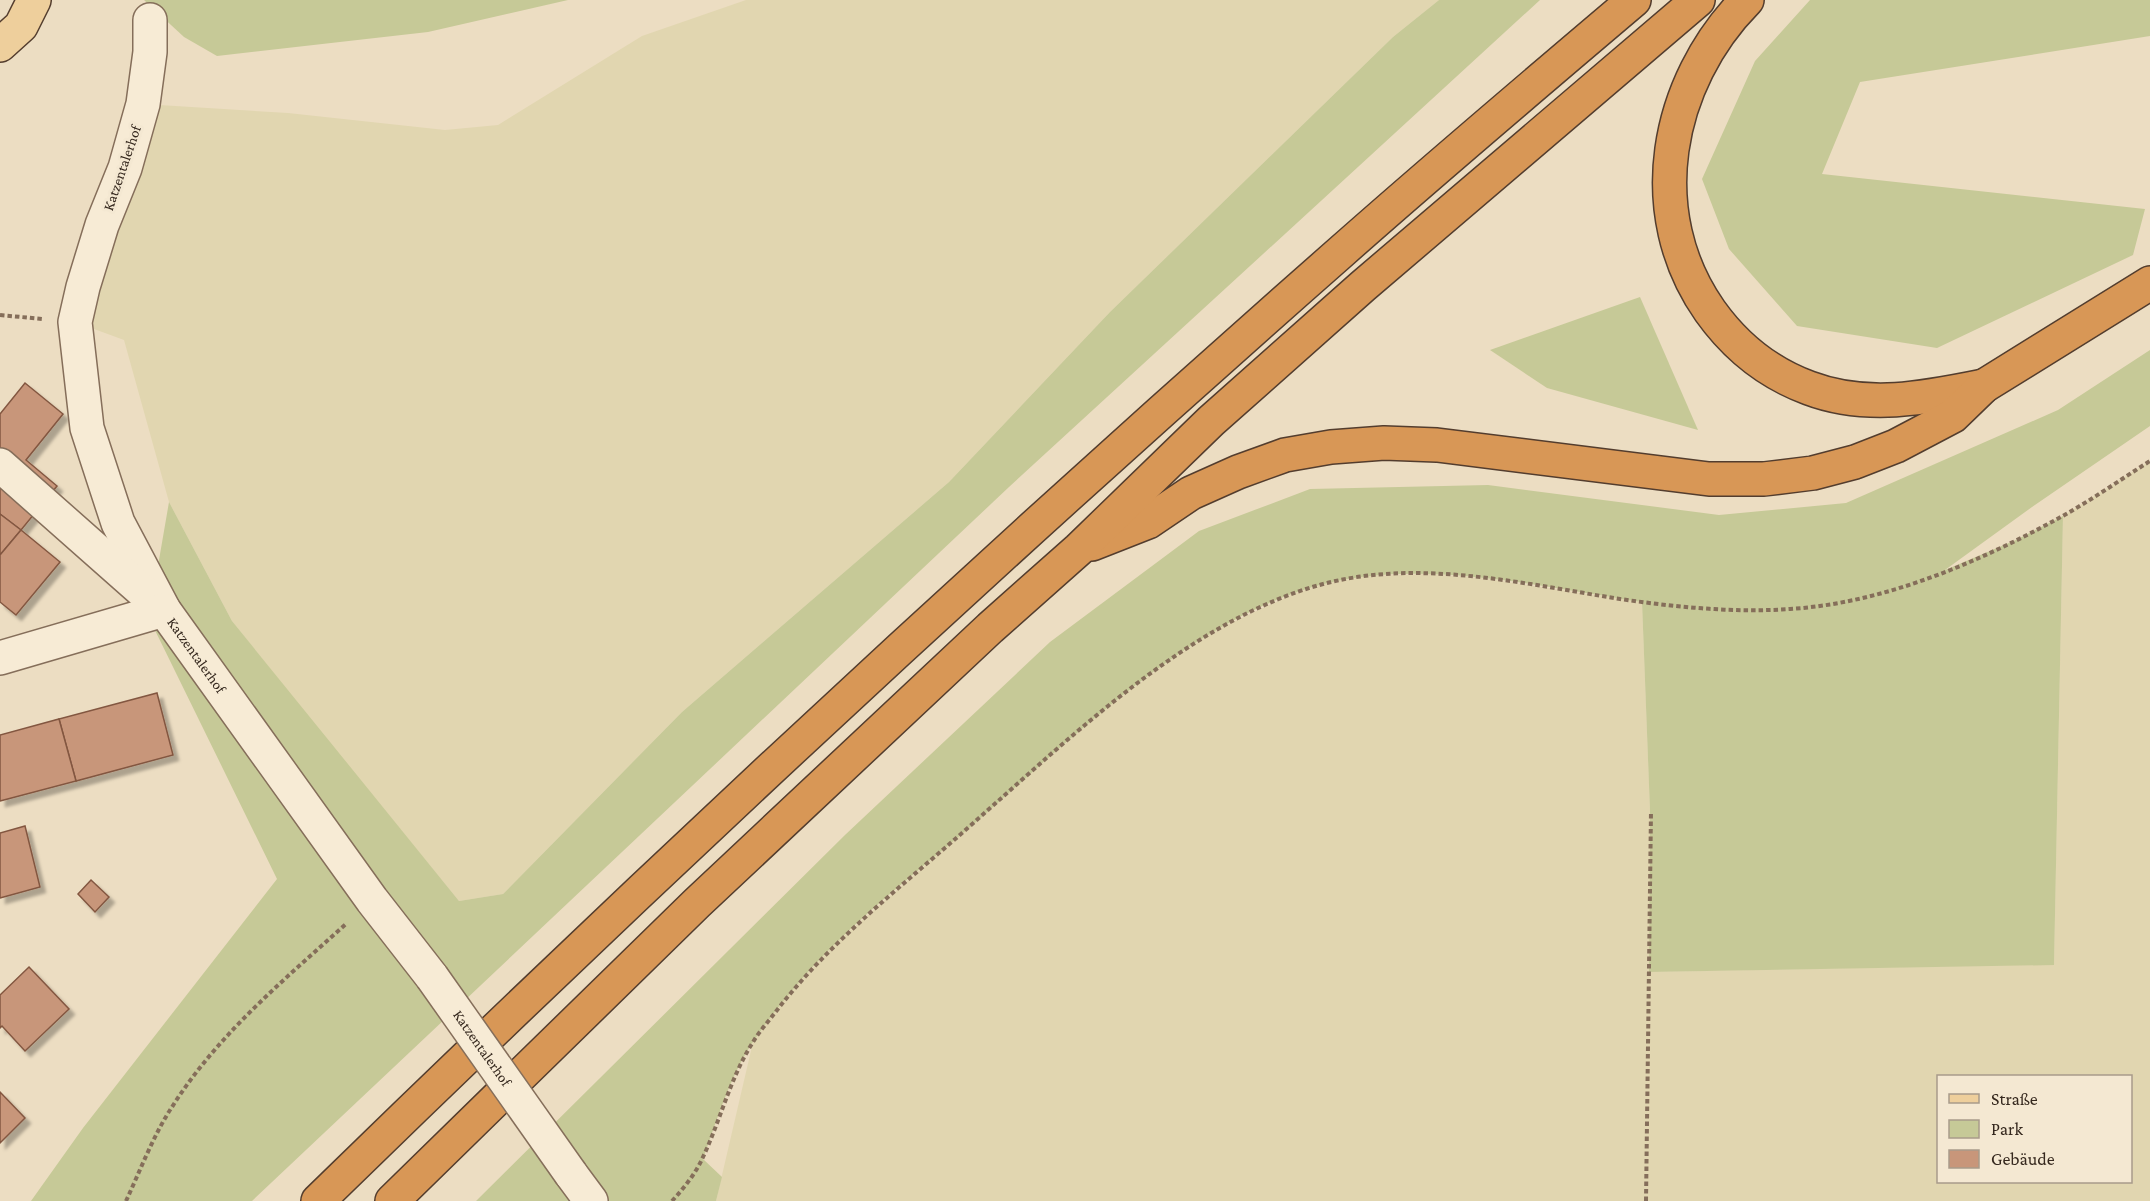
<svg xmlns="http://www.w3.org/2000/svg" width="2150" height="1201" font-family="'Crimson Pro',serif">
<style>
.farmland{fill:#e1d6b0;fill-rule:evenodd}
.green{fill:#c6c997}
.building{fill:#c8967a;stroke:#835741;stroke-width:1.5;filter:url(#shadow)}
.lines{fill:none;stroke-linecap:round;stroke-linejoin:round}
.minor-casing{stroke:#856e5a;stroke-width:36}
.major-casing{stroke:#533d2e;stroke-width:36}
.highway-casing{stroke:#533d2e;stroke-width:36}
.path{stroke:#856e5a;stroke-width:4;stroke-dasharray:4.5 3;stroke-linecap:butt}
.minor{stroke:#f7ebd5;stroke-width:33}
.major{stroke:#eecf9c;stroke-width:33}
.highway{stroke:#d89756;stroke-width:33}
.minor-bridge-casing{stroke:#856e5a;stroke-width:36;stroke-linecap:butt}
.minor-bridge{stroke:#f7ebd5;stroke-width:33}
.labels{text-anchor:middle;stroke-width:6;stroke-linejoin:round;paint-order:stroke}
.street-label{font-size:15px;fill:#35281e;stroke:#f4e8d2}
</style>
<defs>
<filter id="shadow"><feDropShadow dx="5.5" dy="5.5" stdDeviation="1.5" flood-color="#0004"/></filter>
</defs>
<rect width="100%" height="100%" fill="#ecddc2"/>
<g class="farmland">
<path d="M746,0H1439L1393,37L1110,312L949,482L682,712L503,894L459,901L315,725L232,621L169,502L124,340L75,322L143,104L288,113L445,130L498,125L642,36Z"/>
<path d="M2150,461V1201H716L753,1042L790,992L836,943L1103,711L1169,661L1216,630L1293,594L1328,583L1368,576L1429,574L1481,578L1642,602L1650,811L1649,972L2054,964L2063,516ZM1938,1076H2130V1182H1938Z"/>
</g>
<g class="green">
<path d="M144,0H568L428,32L217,56L184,37Z"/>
<path d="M1439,0H1540L1009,487L252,1201H31L83,1128L277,879L149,618L169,502L232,621L459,901L503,894L682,712L949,482L1110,312L1393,37Z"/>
<path d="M1810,0H2150V36L1860,82L1822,174L2145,209L2133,255L1937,348L1797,326L1729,249L1702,179L1755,61Z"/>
<path d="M1640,297L1698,430L1547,388L1490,350Z"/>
<path d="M2150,350V426L2032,507L1945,570L2016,540L2063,516L2054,965L1649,972L1650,811L1642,602C1543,587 1427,559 1328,583C1197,614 1076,735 976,822C929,862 880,900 836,943C806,972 779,1005 755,1039C731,1073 717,1120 703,1159L722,1177L716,1201H476L845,835L1050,642L1199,531L1310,489L1488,485L1719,515L1846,503L2058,410Z"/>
</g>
<g class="building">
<path d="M25,383L63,414L26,460L57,486L21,530L0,514V414Z"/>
<path d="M0,514L21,530L0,555Z"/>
<path d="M21,530L60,562L16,615L0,602V555Z"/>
<path d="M157,693L173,755L76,781L59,719Z"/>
<path d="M59,719L76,781L0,801V735Z"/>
<path d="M25,826L40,887L0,898V833Z"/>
<path d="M91,880L109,897L95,912L78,894Z"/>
<path d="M29,967L69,1009L25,1051L2,1026L0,1028V995Z"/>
<path d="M0,1092L25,1118L0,1143Z"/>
</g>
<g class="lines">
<defs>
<g id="minor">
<path id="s1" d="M150,20V52L143,104L125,168L102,225L83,287L75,322L87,428L118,523L164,610L372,900L432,977"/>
<path d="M0,465L147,595"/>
<path d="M0,658L164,610"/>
<path d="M571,1174L591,1201"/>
</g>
<path id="major" d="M0,45L21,26L34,0"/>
<g id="highway">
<path d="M1747,0C1665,83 1641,213 1710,311C1735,346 1768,373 1809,388C1867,410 1925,398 1984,386"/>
<path d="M1092,544L1148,522L1191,493L1238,472L1285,455L1331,447L1384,443L1437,445L1709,479H1764L1813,473L1855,462L1896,446L1953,416L1984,386L2150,283"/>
<path d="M318,1201C651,876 992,559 1342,251C1438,166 1536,83 1634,0"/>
<path d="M392,1201L697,903L990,628L1079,549L1211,421L1363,286L1698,0"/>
</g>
</defs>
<use href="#minor" class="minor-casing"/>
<use href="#major" class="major-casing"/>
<use href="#highway" class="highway-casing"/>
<g class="path">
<path d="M0,315L42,319"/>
<path d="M126,1201C140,1171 154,1134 172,1107C218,1034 284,980 347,923"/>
<path d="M672,1201C684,1188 696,1173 703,1157C721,1119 730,1078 753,1042C759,1032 767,1023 774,1014C825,947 891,895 954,840C1060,748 1188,618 1327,583C1422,559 1525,584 1620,599C1676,607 1733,613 1790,609C1884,603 1977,563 2059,518C2090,501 2120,480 2150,461"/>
<path d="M1646,1201L1651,811"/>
</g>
<use href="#minor" class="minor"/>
<use href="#major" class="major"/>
<use href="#highway" class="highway"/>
<defs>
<g id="minor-bridge">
<path id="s2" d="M432,977L571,1174"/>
</g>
</defs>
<use href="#minor-bridge" class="minor-bridge-casing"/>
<use href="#minor-bridge" class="minor-bridge"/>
</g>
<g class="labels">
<g class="street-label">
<text transform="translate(122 168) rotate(-71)" y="5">Katzentalerhof</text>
<text dy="5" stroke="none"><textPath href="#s1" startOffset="674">Katzentalerhof</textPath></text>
<text dy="5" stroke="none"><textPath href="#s2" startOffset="87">Katzentalerhof</textPath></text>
</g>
</g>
<rect x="1937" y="1075" width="195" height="108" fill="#f4e8d2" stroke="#a89b8a" stroke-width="1.5"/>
<rect x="1949" y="1094" width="30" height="9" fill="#eecf9c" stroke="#a89b8a" stroke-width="1.5"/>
<text x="1991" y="1105" font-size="18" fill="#35281e">Straße</text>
<rect x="1949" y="1120" width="30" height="18" fill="#c6c997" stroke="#a89b8a" stroke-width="1.5"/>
<text x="1991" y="1135" font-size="18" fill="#35281e">Park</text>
<rect x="1949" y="1150" width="30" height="18" fill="#c8967a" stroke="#a89b8a" stroke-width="1.5"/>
<text x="1991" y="1165" font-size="18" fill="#35281e">Gebäude</text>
</svg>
